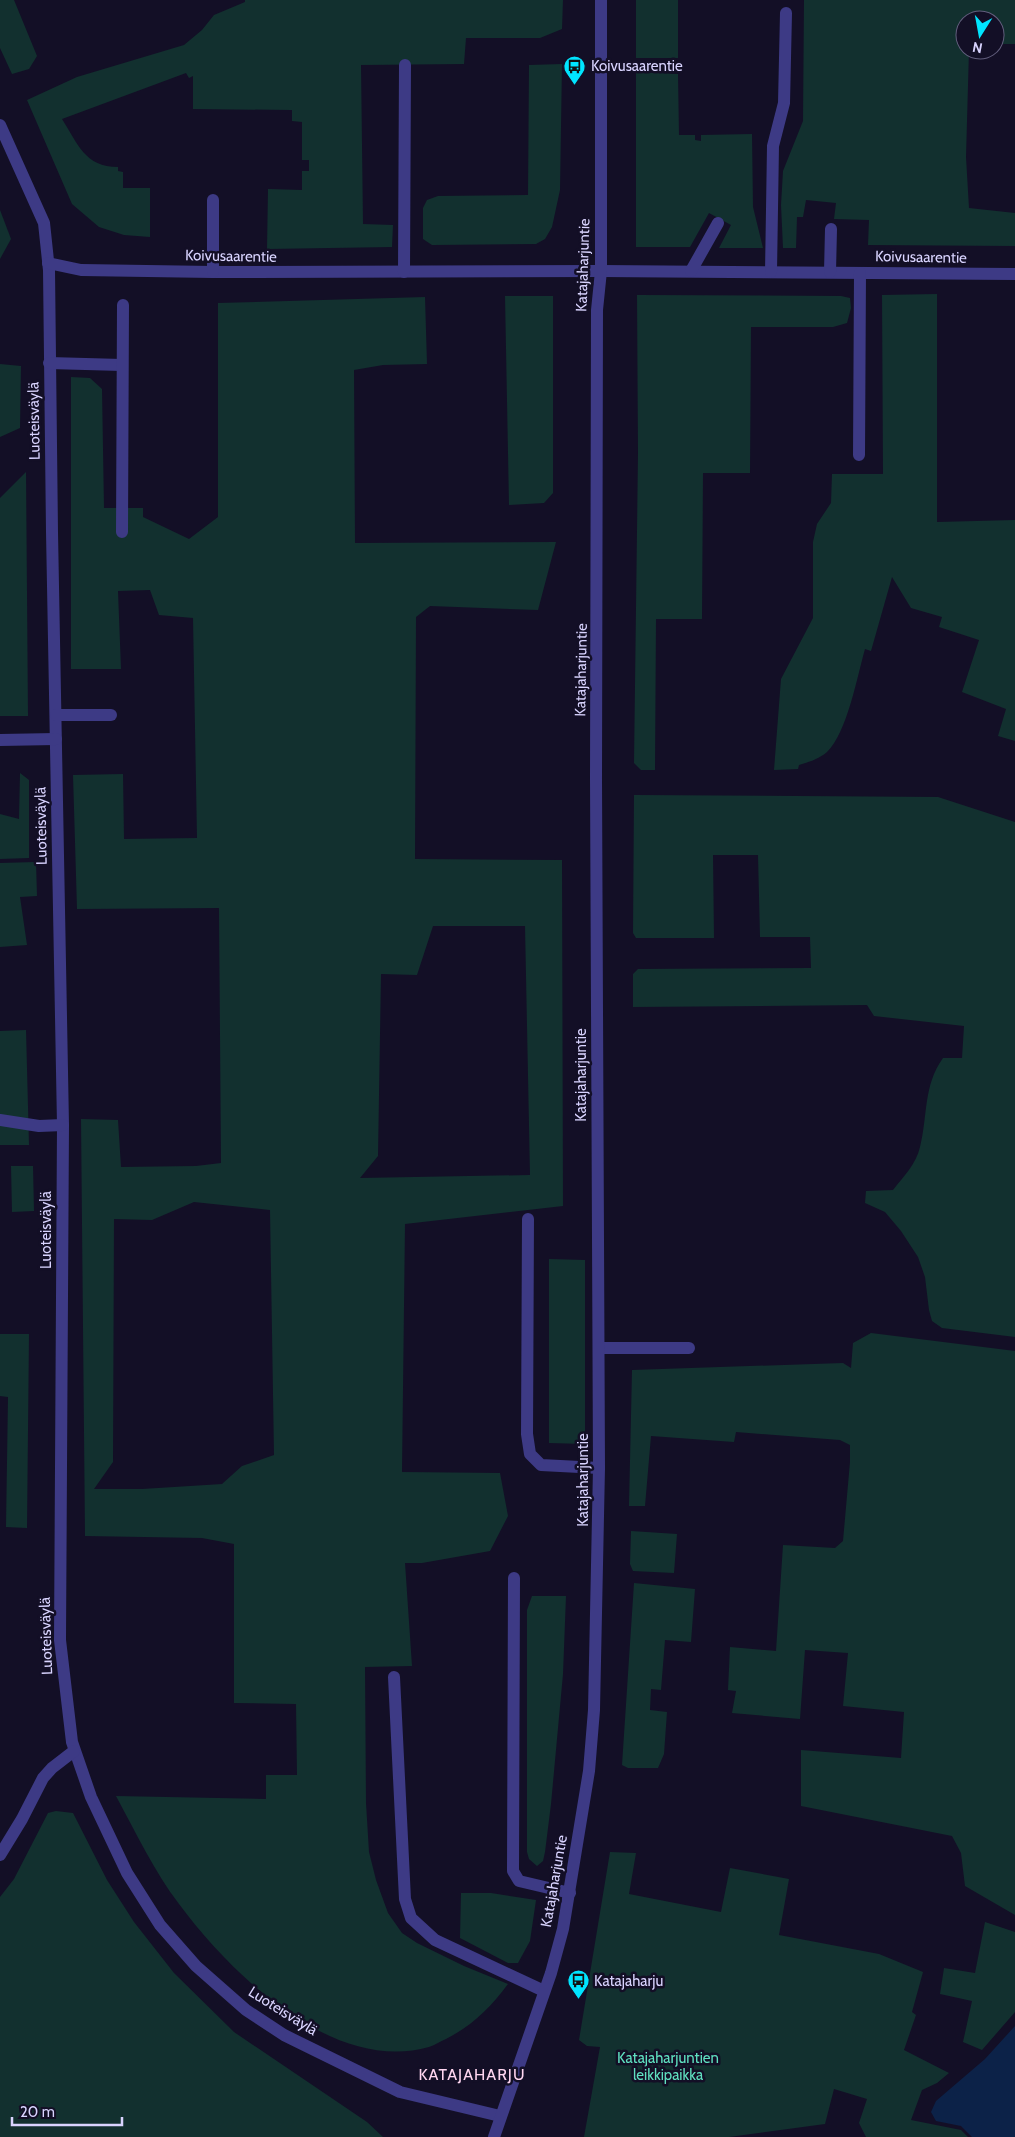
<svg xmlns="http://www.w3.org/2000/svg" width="1015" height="2137" font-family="Cabin,sans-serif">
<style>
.green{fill:#12302f;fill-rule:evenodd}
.water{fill:#0c2248}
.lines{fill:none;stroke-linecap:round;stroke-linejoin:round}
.minor{stroke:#3d3a85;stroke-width:12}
.labels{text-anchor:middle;stroke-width:5;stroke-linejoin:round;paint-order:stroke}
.poi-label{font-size:15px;fill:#d9d4ff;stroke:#130f26;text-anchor:start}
.street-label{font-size:15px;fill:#d9d4ff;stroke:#130f26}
.park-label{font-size:15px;fill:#5fe0c0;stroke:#130f26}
.neighbourhood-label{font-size:16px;letter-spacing:1px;fill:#ffd6f0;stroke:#130f26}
</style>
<rect width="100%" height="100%" fill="#130f26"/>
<g class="green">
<path d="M0,0H14L37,56L29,69L12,74L0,48Z"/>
<path d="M245,0H563L562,29L540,38H466L464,64L361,65L363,224L393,225L392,247L267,249L268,189L302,190V171H309V160H302V122L292,121V110L193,109V76L189,78L186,73L62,119C78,144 85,167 118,167V171L123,172V188H150V237L124,235L99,227L72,204L27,100L77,77L184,45L202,30L214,15L245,2Z"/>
<rect x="636" y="0" width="42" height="58"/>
<path d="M804,0H1015V44H995V20H965V50H969L966,157L969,208L1015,213V246L868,245L869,220L834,219L836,203L806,200L803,217H797L796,248H783L781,205L783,171L803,121Z"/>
<path d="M562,64L560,190L552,227L545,239L536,244L432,245L423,239V208L427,200L438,196L528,195L529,65Z"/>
<path d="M636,72L678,74L679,135H695V140L701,141V135L752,134L753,207L763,248H719L731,225L709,213L690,247H636Z"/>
<path d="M0,210L11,239L0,259Z"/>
<path d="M937,294V522L1015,520V741L998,736L1006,709L962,692L979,640L939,627L942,617L911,608L892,577L871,651L865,649C857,677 847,733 827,752C819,759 809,762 799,765L798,769L774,770L781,679L813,618V542L817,524L831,503L832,474H883L882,295Z"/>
<path d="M637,295L841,296L850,298L851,308L847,323L833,327H751L750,473H703L702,619H656L655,770H641L634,763L638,453Z"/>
<path d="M505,296H553V493L544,503L509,505Z"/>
<path d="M425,297L427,364L383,365L354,370L355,543L556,542L538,610L430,606L416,617L415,859L562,860L563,1206L405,1224L402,1472L500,1473L508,1516L490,1551L422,1563H405L412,1666L365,1667L366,1803L369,1852L376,1880L388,1913L402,1933L417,1943L464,1966L508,1984C490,2008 473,2025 446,2039C441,2041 435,2045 429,2047C333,2074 231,1974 179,1904C154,1871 136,1833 116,1796L266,1799V1775H297L296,1704L234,1703V1544L202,1538L85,1536L81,1119L118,1120L121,1167L196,1166L221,1163L219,908L77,909L73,775L123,774L124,839L197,838L193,618L159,615L150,590L118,591L121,669H71V377L90,378L102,389L104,508H143V517L189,539L218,517V303ZM433,926H525L530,1175L360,1178L378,1156L381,974L417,975ZM194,1202L270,1210L274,1455L242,1466L222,1484L142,1489H94L113,1462L114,1219L152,1220Z"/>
<path d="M0,364L21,366L20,428L0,437Z"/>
<path d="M26,472L28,716H0V498Z"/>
<path d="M20,773L29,780V858L0,859V814L19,819Z"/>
<path d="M634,795L938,797L1015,822V1337L942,1328L932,1321L929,1310L925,1277L918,1257L901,1231L885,1212L865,1203L866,1191L893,1190C904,1176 916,1164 920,1147C928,1115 923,1086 943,1058H962L964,1026L874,1016L867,1005L633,1007V974L638,969L811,968L810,937H760L758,855H713L714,938H636L633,933Z"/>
<path d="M36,862L37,896L20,897L27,945L0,947V863Z"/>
<path d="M26,1030L29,1145H0V1031Z"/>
<path d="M11,1166H33L34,1211L12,1212Z"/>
<path d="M549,1259L585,1260V1444L549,1443Z"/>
<path d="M871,1333L1015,1351V1915L965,1886L961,1853L952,1836L801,1806V1750L901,1758L904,1712L843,1706L848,1653L805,1650L800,1719L732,1713L736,1691L728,1690L730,1647L776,1651L783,1545L835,1548L843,1541L850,1462V1445L840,1440L736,1432L734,1442L651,1436L645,1506H629L632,1370L843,1363L851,1368L853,1343Z"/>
<path d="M0,1334H29L27,1528L6,1527L8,1397L0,1396Z"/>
<path d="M631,1531L677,1534L674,1573L633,1571L630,1564Z"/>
<path d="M634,1583L695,1589L691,1642L665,1640L661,1690L651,1689L650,1710L667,1712L664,1754L658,1768H628L622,1765Z"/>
<path d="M532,1596H566L563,1674L551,1804L545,1852L543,1861L537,1866L529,1859L527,1852V1610Z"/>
<path d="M56,1811L73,1813L107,1880L134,1922L174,1973L234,2032L367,2122L383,2137H0V1897L14,1879L48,1813Z"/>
<path d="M610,1852L636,1853L629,1894L721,1912L730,1868L789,1879L779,1935L879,1954L923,1972L912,2012L916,2015L904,2050L949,2073L937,2083L922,2090L911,2120L961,2130L968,2137H866L859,2123L867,2099L834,2089L825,2124L729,2137H584L600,2047L587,2046L579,2040Z"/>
<path d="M461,1893H491L536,1900L530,1941L518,1963H508L460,1938Z"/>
<path d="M985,1922L1015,1932V2012L982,2050L963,2042L972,2001L940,1994L944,1968L975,1973Z"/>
</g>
<path class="water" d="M1015,2026V2137H972L961,2126L936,2121L931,2112L936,2101L985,2059Z"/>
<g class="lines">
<g class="minor">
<path d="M0,125L44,223L49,270L52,532L63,1125L60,1640L72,1742L91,1797L127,1873L160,1925L196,1966L246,2010L284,2035L400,2092L500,2116"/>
<path d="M48,263L81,270L213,272L601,271L1015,274"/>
<path d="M691,271L718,223"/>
<path d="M213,272V200"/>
<path d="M404,272L405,65"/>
<path d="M771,272L773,146L784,103L786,13"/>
<path d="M830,272L831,229"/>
<path d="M49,363L122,365"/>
<path d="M859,455L860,273"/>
<path d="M122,532L123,305"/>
<path d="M56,715H111"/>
<path d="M0,740L56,739"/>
<path d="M0,1120L39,1126L63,1125"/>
<path d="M528,1219L527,1434L530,1454L541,1465L599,1468"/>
<path d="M599,1348H689"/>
<path d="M514,1578L513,1871L519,1881L570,1893"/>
<path d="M394,1677L405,1899L411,1918L435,1940L544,1991"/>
<path d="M0,1855L22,1819L43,1778L52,1768L74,1751"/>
<path d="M494,2137L551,1973L563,1929L589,1771L594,1710L599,1468L596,779L597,310L601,271V0"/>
</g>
</g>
<defs>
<symbol id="bus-pin" viewBox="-11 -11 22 30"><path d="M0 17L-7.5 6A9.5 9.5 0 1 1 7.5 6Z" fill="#00e5ff" stroke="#130f26"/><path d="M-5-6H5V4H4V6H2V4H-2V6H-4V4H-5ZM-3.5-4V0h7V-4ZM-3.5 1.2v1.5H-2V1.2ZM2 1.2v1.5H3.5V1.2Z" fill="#111"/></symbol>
</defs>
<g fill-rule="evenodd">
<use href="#bus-pin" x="562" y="54" width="25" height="34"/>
<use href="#bus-pin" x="566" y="1968" width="25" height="34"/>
</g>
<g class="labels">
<g class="poi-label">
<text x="591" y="71">Koivusaarentie</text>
<text x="594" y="1986">Katajaharju</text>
</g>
<g class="street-label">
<text transform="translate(231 256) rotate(1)" y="5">Koivusaarentie</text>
<text transform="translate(921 257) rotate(1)" y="5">Koivusaarentie</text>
<text transform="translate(583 265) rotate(-88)" y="5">Katajaharjuntie</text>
<text transform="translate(34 421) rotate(-91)" y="5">Luoteisväylä</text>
<text transform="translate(581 670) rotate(-89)" y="5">Katajaharjuntie</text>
<text transform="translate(41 826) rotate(-91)" y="5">Luoteisväylä</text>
<text transform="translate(581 1075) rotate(-90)" y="5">Katajaharjuntie</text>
<text transform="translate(46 1230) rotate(-90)" y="5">Luoteisväylä</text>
<text transform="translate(583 1480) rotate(-90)" y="5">Katajaharjuntie</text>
<text transform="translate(46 1636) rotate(-92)" y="5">Luoteisväylä</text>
<text transform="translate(554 1881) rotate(-80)" y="5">Katajaharjuntie</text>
<text transform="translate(283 2011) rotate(32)" y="5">Luoteisväylä</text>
</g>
<g class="park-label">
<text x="668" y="2063">Katajaharjuntien<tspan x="668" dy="17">leikkipaikka</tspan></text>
</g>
<g class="neighbourhood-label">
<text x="472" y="2080">KATAJAHARJU</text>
</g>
</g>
<g transform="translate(980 35) rotate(191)"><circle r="24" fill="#130f26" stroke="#625e7d"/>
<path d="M0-4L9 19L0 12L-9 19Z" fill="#00e5ff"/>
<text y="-8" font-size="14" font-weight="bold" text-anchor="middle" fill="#d9d4ff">N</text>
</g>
<path d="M12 2117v8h110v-8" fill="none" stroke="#d9d4ff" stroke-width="2.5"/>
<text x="20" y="2117" font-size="15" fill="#d9d4ff" stroke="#130f26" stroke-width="4" paint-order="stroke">20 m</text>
</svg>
